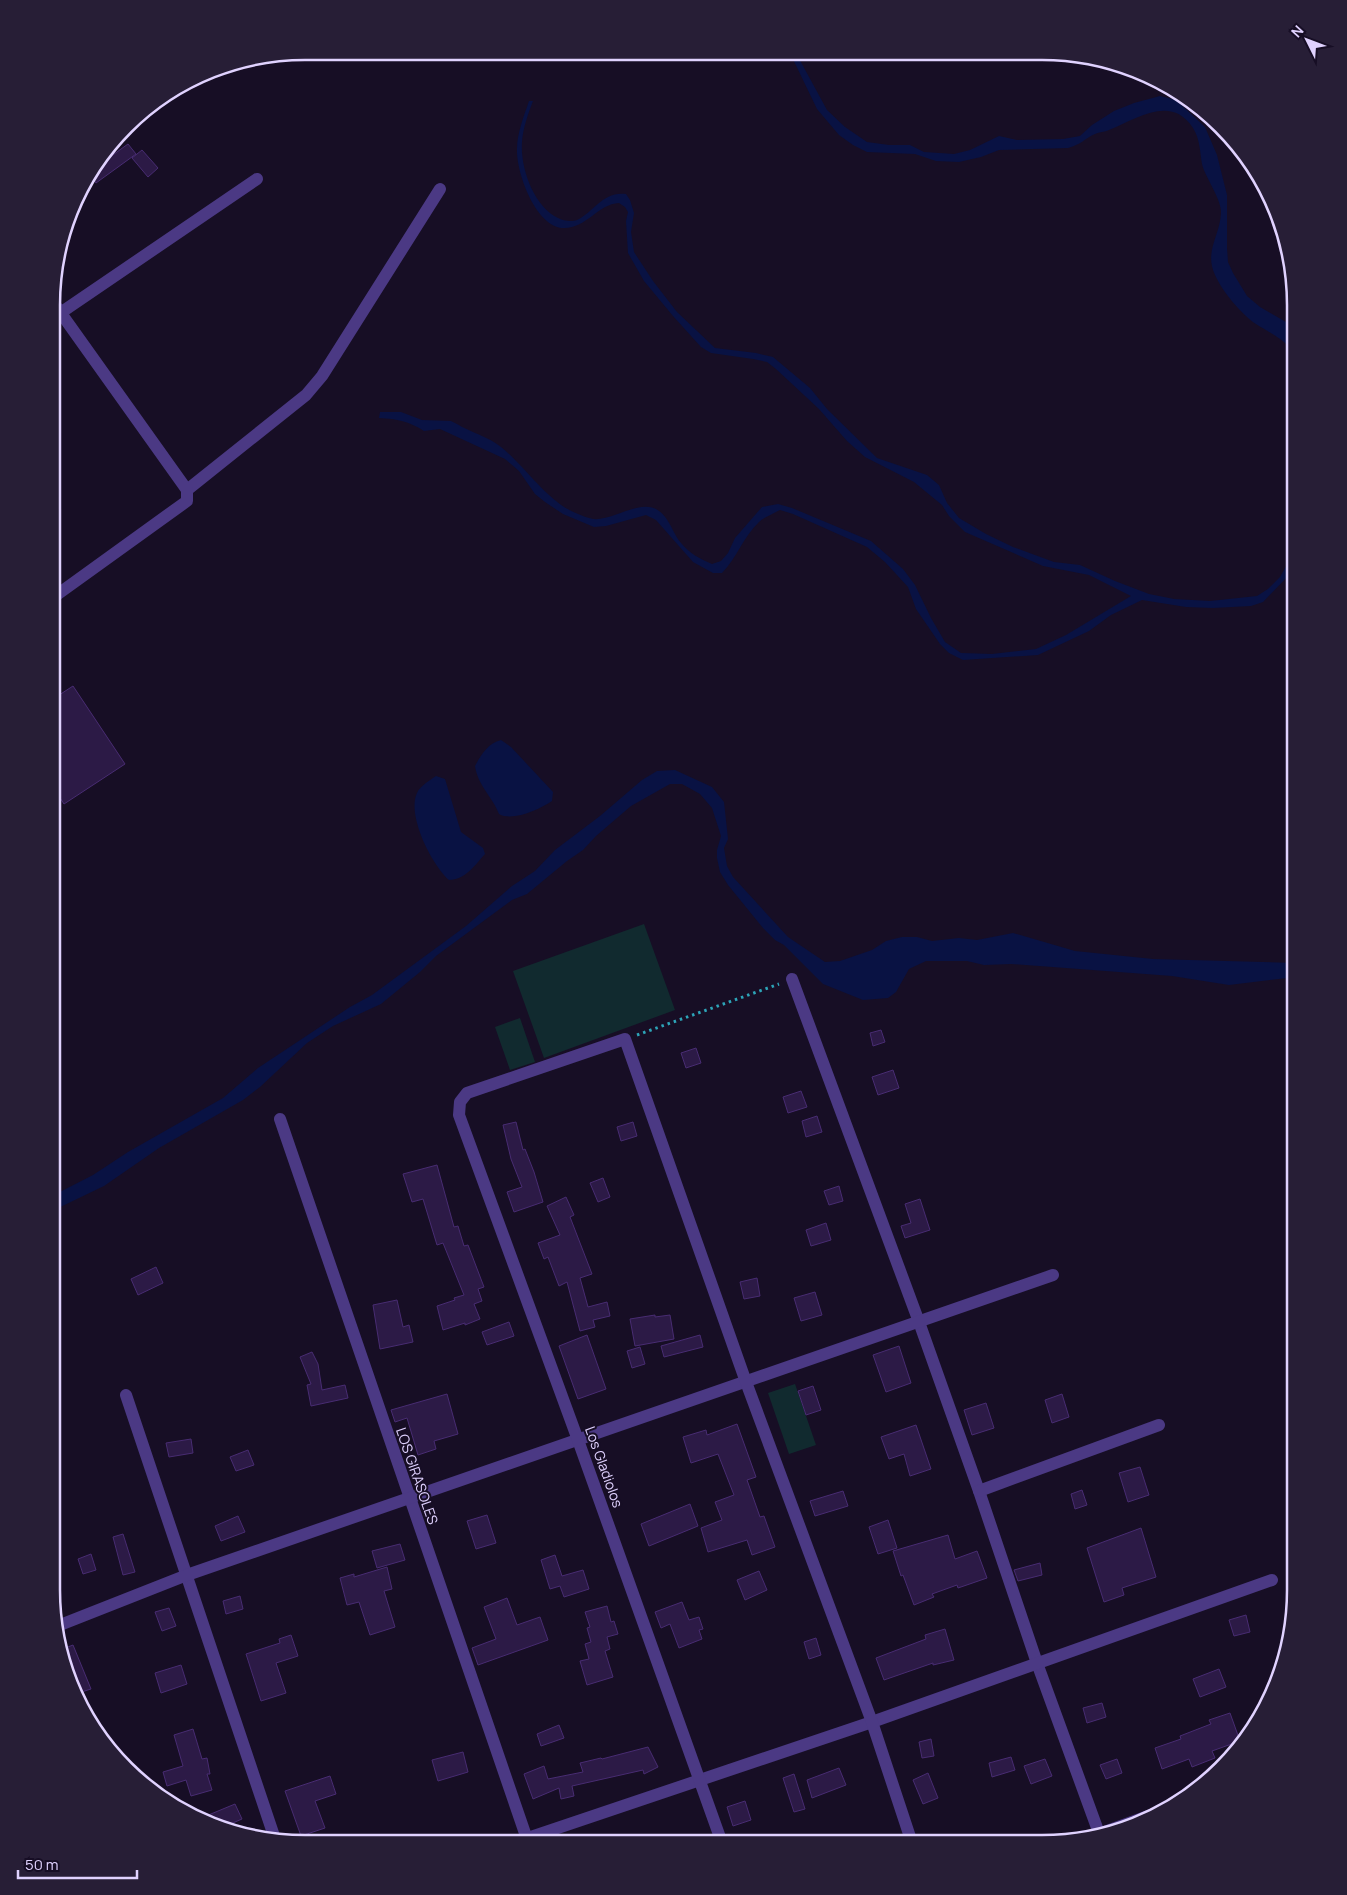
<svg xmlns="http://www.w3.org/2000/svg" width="1347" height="1895" font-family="Manrope,sans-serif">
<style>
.green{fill:#112a2f}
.water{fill:#091243}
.building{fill:#2c1a46;stroke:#482c72}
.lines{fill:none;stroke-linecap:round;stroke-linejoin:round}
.path{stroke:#2da4b8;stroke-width:3;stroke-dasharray:2.5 4;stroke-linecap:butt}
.street{stroke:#4b3984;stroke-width:12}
.labels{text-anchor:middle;stroke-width:4;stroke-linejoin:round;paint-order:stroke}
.street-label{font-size:14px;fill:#e0d2ff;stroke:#170e25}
.rim{fill:none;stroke:#e0d2ff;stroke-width:2.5}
</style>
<rect width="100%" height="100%" fill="#170e25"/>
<g class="green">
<path d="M644,924L675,1010L544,1058L513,971Z"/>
<path d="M520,1018L535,1062L510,1070L495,1027Z"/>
<path d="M795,1384L816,1445L789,1454L768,1393Z"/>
</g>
<g class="water">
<path d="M790,53H796L827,110L845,127L867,142L889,145H910L924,152L954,154L970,150L999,136L1017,140L1063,139L1080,136L1092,125L1114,111L1134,103L1160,96L1176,100L1205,127L1217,155L1227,195V248L1228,262L1233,273L1247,296L1260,307L1291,325L1296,330V357C1286,339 1273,335 1256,324C1242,315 1222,291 1215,275C1204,251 1220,236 1221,213C1222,200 1205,177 1202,164C1200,152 1200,139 1193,128C1171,94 1137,119 1109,130C1105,132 1099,132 1095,134C1084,139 1082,144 1068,148L999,150L981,157L959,162L936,161L915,154L867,152L853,145L839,135L817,109Z"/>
<path d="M529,101H533C528,114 523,128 522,142C520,168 534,207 558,218C563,221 572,222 577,220C595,211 603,191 626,194L630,200L634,213L631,232L634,252L653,281L677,312L715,348L756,353L773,357L810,388L827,409L877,458L927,475L939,485L947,503L959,518L986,534L1013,547L1054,562L1080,565L1115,581L1149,594L1174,599L1210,601L1257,596L1268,589L1280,577L1296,549V566L1293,571L1263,602L1251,606L1213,608L1186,607L1142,600L1111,615L1089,631L1038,655L963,660L949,653L940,644L916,609L908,587L885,562L867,547L793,514L780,510C773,514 764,517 759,522C743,537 737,558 722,573H713L693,562L656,520L646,515L606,526L594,527L563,514L545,502L535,494L519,471L505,459L440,429L424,431C408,421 398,419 379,418L380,412H401L422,420L451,421L457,424C470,432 489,437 501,447C526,467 548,503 578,514C583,516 588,518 593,519C612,521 638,500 656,509C669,516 672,532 681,543C689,553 700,559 712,564L721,561L728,553L735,538L762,507L778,504L792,508L871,541L903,569L915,585L931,618L945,642L961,653L992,654L1036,649L1066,635L1131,596L1089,575L1043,566L965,532L949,516L942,505L914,482L865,457L847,441L819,409L776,369L767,362L753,359L711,353L701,347L673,316L644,281L628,253L626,221L628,212L625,207L619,203C598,204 587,228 564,228C536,228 516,172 517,149C517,133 524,116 529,101Z"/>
<path d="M501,740L511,747L553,792L552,801C540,809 513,822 499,814C492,796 478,786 475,766C481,755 488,743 501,740Z"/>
<path d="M675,770L712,787L724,802L728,839L724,848L727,866L733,877L788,937L825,962L840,961L872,950L886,941L902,937H917L932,941L959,938L977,940L1013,933L1075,951L1153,959L1295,963V979L1287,978L1229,985L1172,976L1011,964L984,965L967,961H926L909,969L896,992L888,998L863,1000L823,984L784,945L775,940L763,928L728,885L720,872L717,858V850L721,836L712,808L700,794L682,784H670L631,806L596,836L583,850L567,861L527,894L512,900L436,956L420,972L381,1004L333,1026L307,1043L260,1087L243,1100L159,1148L104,1186L52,1211V1196L93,1175L128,1152L223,1098L258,1068L350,1007L372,995L466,926L512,886L535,871L555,850L600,816L642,780L657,771Z"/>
<path d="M436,776L445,779L461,832L483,848L485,854C475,865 465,880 449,880C432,865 405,813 418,791C422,785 430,780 436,776Z"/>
</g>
<g class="building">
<path d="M128,144L136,154L96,183L89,173L107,152L110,157Z"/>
<path d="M142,150L158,168L148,177L132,158Z"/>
<path d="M73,686L125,764L64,804L53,787V699Z"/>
<path d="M881,1030L885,1042L873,1046L870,1033Z"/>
<path d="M696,1048L701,1063L686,1068L681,1053Z"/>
<path d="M893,1070L899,1088L878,1095L872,1077Z"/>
<path d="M801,1091L807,1107L788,1113L783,1097Z"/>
<path d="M817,1116L822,1132L806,1137L802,1121Z"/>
<path d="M516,1122L523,1150L525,1149L534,1172L543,1202L514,1212L507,1192L522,1187L511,1159L503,1125Z"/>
<path d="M633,1122L637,1136L621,1141L617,1127Z"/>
<path d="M437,1165L454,1227L458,1226L464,1246L468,1245L484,1287L478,1289L482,1301L474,1304L480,1319L465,1325V1323L443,1330L437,1306L455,1300L454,1298L464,1295L443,1243L437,1245L423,1199L412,1202L403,1174Z"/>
<path d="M603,1178L610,1197L598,1202L590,1183Z"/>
<path d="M839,1186L843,1201L829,1205L824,1191Z"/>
<path d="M566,1197L574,1215L570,1217L592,1274L580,1278L588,1307L607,1302L610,1316L593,1320L595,1327L580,1331L567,1282L559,1286L548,1257L544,1259L538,1243L560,1235L547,1206Z"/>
<path d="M920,1199L930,1230L905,1238L901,1226L911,1223L905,1204Z"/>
<path d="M826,1223L831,1240L811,1246L806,1230Z"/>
<path d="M156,1267L163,1283L138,1295L131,1279Z"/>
<path d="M757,1278L760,1296L744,1299L740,1282Z"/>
<path d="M815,1292L822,1315L801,1321L794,1298Z"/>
<path d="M397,1300L403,1327L409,1325L413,1342L380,1349L373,1305Z"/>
<path d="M655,1315V1317L670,1315L674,1339L635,1346L630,1319Z"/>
<path d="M509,1322L514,1336L487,1345L482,1332Z"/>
<path d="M587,1335L606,1389L578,1399L559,1346Z"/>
<path d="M700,1335L703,1347L664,1357L661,1346Z"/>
<path d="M899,1346L911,1383L886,1392L873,1355Z"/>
<path d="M640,1347L645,1364L632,1368L627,1351Z"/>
<path d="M312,1352L318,1364L322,1390L345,1385L348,1398L311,1406L307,1385L311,1384L300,1357Z"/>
<path d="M813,1386L821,1410L806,1415L798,1391Z"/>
<path d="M447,1394L458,1434L434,1441L436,1449L418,1455L407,1418L395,1422L391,1410Z"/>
<path d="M1062,1394L1069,1417L1052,1423L1045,1400Z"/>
<path d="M986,1403L994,1428L972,1435L964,1410Z"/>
<path d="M737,1424L756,1477L747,1480L760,1517L764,1516L775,1547L752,1555L747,1540L708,1552L701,1528L722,1520L715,1502L734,1495L718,1454L691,1463L683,1437L706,1430L707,1435Z"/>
<path d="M916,1425L931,1469L910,1476L904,1454L889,1459L881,1437Z"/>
<path d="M191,1439L193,1453L169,1457L166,1443Z"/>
<path d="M248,1450L254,1465L236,1471L230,1457Z"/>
<path d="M1140,1467L1149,1495L1128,1502L1119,1473Z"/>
<path d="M1082,1490L1087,1505L1075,1509L1071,1494Z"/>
<path d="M843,1491L848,1506L815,1516L810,1501Z"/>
<path d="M690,1504L698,1526L649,1546L641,1524Z"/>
<path d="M487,1515L496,1543L476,1549L467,1521Z"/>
<path d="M238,1516L245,1532L221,1541L215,1526Z"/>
<path d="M888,1520L897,1548L878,1554L869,1527Z"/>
<path d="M1141,1528L1156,1577L1122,1588L1124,1595L1104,1602L1087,1548Z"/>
<path d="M123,1534L135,1572L123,1575L113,1537Z"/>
<path d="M948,1535L955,1559L977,1551L987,1578L958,1588L957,1585L932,1594L934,1597L914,1605L903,1575L901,1576L893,1551Z"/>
<path d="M400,1544L405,1560L377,1568L372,1551Z"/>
<path d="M91,1554L96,1570L83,1574L78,1559Z"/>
<path d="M555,1555L562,1576L583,1570L589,1589L564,1597L560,1586L550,1589L541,1560Z"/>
<path d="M1040,1563L1042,1575L1018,1581L1014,1570Z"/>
<path d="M387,1567L392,1589L384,1591L395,1627L370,1635L359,1602L347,1605L340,1578L354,1574V1577Z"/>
<path d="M759,1571L767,1590L745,1600L737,1580Z"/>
<path d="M240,1596L243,1609L226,1614L223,1601Z"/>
<path d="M507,1598L517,1625L540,1617L548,1640L478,1665L472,1648L496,1639L484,1607Z"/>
<path d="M682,1602L689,1620L699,1617L703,1629L699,1630L702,1639L679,1648L670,1624L661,1628L655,1612Z"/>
<path d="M607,1606L611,1622L614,1621L618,1634L607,1637L610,1649L605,1651L613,1677L587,1685L580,1661L589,1659L585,1644L591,1642L587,1628L590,1627L585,1612Z"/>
<path d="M169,1608L176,1626L162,1631L155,1612Z"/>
<path d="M1246,1615L1250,1632L1234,1636L1229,1620Z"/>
<path d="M945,1629L954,1660L933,1665V1663L884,1680L876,1658L926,1639L925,1635Z"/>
<path d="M291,1635L298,1656L276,1663L286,1693L261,1701L246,1654L280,1643L279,1639Z"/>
<path d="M816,1638L821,1655L809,1659L804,1642Z"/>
<path d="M73,1645L91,1689L75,1694L60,1650Z"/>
<path d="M181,1665L187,1684L161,1693L155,1673Z"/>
<path d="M1219,1669L1226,1687L1200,1697L1193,1679Z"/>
<path d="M1102,1703L1106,1717L1087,1723L1083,1708Z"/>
<path d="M1230,1713L1240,1741L1212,1751L1215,1758L1192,1767L1189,1759L1162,1769L1155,1748L1181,1739L1180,1736L1211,1724L1209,1720Z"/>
<path d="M559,1725L564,1738L541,1746L537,1734Z"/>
<path d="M193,1729L202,1759L207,1758L210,1774H207L212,1790L191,1796L186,1780L167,1786L163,1772L183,1766L174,1735Z"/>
<path d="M931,1739L934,1756L922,1758L919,1742Z"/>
<path d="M648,1747L658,1767L644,1774L643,1770L572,1786L574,1796L561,1799L559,1788L533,1799L524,1774L544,1766L548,1779L583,1772L580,1763L601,1758L602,1759Z"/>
<path d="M463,1752L468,1772L438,1781L432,1760Z"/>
<path d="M1011,1757L1015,1770L992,1777L989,1763Z"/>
<path d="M1045,1759L1052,1776L1031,1784L1024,1766Z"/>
<path d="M1117,1759L1122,1773L1106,1779L1100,1765Z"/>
<path d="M839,1768L846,1785L812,1798L807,1780Z"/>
<path d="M928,1773L938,1798L923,1804L913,1780Z"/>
<path d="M794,1774L805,1809L794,1812L783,1778Z"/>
<path d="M330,1776L336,1794L315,1801L325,1828L301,1836L285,1791Z"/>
<path d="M745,1801L751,1820L733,1826L727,1807Z"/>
<path d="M235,1804L242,1819L221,1828L210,1825L206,1816Z"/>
</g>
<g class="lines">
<path class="path" d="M637,1035L779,984"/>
<g class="street">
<path d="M53,318L257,179"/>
<path d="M187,490L306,395L322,376L440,189"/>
<path d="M53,594L55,596L58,594L187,501V490L53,302"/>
<path d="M792,979L919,1322L979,1491L1037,1663L1100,1836"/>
<path d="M280,1119L528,1842"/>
<path d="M126,1395L276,1842"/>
<path d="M979,1491L1159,1425"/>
<path d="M55,1627L187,1575L1053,1275"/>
<path d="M1099,1834L1165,1810"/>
<path d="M516,1842L872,1722L1272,1580"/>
<path d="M722,1843L578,1440L459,1115L460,1102L467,1093L625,1039L746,1382L872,1722L912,1843"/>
</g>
</g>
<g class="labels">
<g class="street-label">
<text transform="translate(604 1467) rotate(70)" y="5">Los Gladiolos</text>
<text transform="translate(417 1476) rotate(71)" y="5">LOS GIRASOLES</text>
</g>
</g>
<path d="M0 0H1347V1895H0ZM305 60H1042A245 245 0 0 1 1287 305V1590A245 245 0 0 1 1042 1835H305A245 245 0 0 1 60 1590V305A245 245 0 0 1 305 60Z" fill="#271e36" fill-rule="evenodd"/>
<path class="rim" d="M305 60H1042A245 245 0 0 1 1287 305V1590A245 245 0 0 1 1042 1835H305A245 245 0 0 1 60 1590V305A245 245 0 0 1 305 60Z"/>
<g transform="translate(1307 40) rotate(312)" stroke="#170e25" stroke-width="4" paint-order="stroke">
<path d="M0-4L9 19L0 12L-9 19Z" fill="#e0d2ff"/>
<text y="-8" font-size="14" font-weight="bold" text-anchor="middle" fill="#e0d2ff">N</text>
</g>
<path d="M18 1870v8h119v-8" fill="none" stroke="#e0d2ff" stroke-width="2.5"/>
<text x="25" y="1870" font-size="15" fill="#e0d2ff" stroke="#170e25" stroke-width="4" paint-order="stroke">50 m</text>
</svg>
